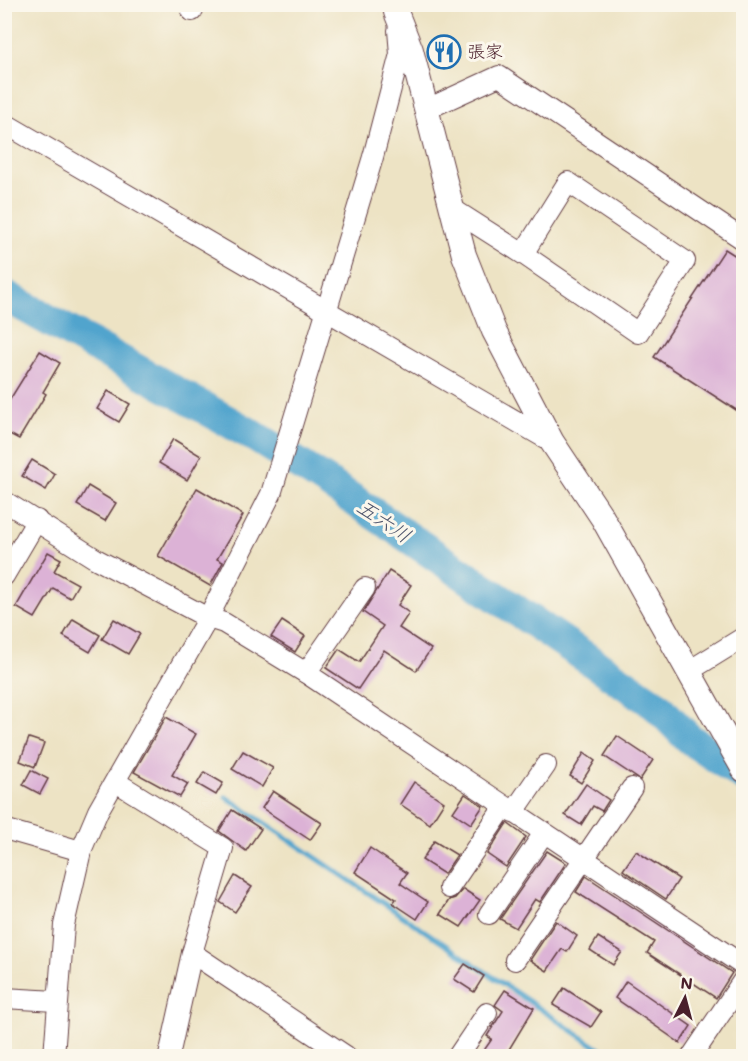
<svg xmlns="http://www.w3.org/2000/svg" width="748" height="1061" font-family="Mali,'Klee One',sans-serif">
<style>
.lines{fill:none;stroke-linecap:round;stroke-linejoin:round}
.stream{stroke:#51a4cd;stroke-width:5}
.river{stroke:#51a4cd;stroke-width:32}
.building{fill:#dcb2d6}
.minor-casing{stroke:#623c42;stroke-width:22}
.tertiary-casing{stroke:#623c42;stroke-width:26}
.minor{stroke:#fff;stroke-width:20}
.tertiary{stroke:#fff;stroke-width:24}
.labels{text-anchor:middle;stroke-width:6;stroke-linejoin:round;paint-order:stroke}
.poi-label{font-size:18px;fill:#4a1f2b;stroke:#fbf7ec;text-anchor:start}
.water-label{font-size:20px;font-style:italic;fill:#4d546c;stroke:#fbf7ec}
</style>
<rect width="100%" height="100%" fill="#fbf7ec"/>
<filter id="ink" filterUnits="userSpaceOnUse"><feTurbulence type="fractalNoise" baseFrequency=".0167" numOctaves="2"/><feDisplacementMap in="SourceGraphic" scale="12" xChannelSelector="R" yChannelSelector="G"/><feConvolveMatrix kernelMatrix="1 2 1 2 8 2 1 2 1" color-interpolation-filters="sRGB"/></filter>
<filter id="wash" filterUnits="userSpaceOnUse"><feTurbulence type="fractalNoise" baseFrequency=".008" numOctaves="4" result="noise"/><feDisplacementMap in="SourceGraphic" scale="24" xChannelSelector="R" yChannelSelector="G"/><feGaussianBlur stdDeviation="1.35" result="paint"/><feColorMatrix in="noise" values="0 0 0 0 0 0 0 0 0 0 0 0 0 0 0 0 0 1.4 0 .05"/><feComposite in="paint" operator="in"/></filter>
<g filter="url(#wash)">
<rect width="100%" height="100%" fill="#ede3c4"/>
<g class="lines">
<path class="stream" d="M226,797L610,1056"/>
<path class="river" d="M4,295L254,436L324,480L656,705L688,738L744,776"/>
</g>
<g id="blocks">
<g class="building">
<path d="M725,249L744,261V415L654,357Z"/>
<path d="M40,351L60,363L43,392L46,394L19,439L4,431V409Z"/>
<path d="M108,391L130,404L119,422L97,409Z"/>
<path d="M173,439L201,456L187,480L159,463Z"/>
<path d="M32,460L55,474L46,490L22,476Z"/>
<path d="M88,486L116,503L105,521L77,505Z"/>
<path d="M197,488L243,515L217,559L223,562L210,586L158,556Z"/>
<path d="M48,552L61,559L54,571L78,584L70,598L53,588L35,618L16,607Z"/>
<path d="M389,571L411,585L398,605L409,613L399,628L431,649L416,671L384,650L358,689L326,668L339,649L359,662L383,626L363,612Z"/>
<path d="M73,619L100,635L90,652L63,636Z"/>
<path d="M114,619L140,634L128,654L102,639Z"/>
<path d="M282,621L305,636L295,652L271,637Z"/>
<path d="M166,717L196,734L172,775L188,784L180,797L134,772Z"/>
<path d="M617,736L653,760L640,780L604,756Z"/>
<path d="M29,738L44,743L35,767L20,761Z"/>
<path d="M243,751L273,768L262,787L232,769Z"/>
<path d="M584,753L595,761L581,783L570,776Z"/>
<path d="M31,770L48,779L40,794L23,785Z"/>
<path d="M204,772L223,783L216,795L197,784Z"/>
<path d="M414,782L444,802L430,824L400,804Z"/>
<path d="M586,784L609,800L602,811L593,806L581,825L565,815Z"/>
<path d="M273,791L322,823L310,840L262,808Z"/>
<path d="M465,794L483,806L471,824L453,812Z"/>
<path d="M232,810L261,829L246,851L219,831Z"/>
<path d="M507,823L526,837L506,867L487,854Z"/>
<path d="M434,841L457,855L444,874L422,860Z"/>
<path d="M370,848L407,873L400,883L428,902L417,919L393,903L396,899L355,872Z"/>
<path d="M547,851L566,863L540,902L535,899L516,928L500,919Z"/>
<path d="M636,851L679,879L666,899L623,870Z"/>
<path d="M235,876L252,887L235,912L220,902Z"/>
<path d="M586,876L732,973L716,998L647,953L654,942L576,892Z"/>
<path d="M463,889L480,900L461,927L440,914L449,900L455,898Z"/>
<path d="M556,921L577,936L567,952L562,949L547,971L530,960Z"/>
<path d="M598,937L622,952L613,965L590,950Z"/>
<path d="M465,964L484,976L474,992L454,979Z"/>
<path d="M626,981L691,1026L680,1043L615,998Z"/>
<path d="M564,988L601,1012L591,1027L553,1005Z"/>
<path d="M505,990L534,1008L505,1056H480L492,1039L487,1036L503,1011L495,1005Z"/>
</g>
</g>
</g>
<g filter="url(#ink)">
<use href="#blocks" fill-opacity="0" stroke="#623c42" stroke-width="1.5"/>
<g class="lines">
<defs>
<g id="minor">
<path d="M192,11L196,4"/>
<path d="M425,110L499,76L744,240"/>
<path d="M4,123L552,442"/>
<path d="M451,208L523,254L638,333L685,261L568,182L523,254"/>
<path d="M4,501L96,559L208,618L224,623L306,673L744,966"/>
<path d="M4,576L37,520"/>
<path d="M689,671L744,637"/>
<path d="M306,673L365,588"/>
<path d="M116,782L223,848L192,953L346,1056"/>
<path d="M513,813L546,765"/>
<path d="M4,829L81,851"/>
<path d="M449,888L504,807"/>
<path d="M489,914L544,833"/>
<path d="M515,960L632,788"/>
<path d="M4,998L56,1001"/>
<path d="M54,1056L64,925L81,851L98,811L208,618L271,494L373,157L400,54L398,30"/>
<path d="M169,1056L192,953"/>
<path d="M458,1056L487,1013"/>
<path d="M692,1056L744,979"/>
</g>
<path id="tertiary" d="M396,12L411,50L464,255L494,331L552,442L602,517L744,770"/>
</defs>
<use href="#minor" class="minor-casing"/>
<use href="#tertiary" class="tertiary-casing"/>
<use href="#minor" class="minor"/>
<use href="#tertiary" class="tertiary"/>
</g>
</g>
<defs>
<symbol id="restaurant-ring" viewBox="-11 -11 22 22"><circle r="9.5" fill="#fbf7ec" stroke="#1f6fb2" stroke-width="1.5"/><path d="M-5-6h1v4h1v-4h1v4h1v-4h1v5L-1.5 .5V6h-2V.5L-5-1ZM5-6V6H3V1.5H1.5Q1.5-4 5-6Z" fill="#1f6fb2"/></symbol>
</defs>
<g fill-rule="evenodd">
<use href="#restaurant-ring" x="425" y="33" width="38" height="38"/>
</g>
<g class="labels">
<g class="poi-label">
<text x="467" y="58">張家</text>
</g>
<g class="water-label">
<text transform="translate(384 521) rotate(34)" y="7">五六川</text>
</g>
</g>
<rect width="748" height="1061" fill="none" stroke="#fbf7ec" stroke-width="24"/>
<g transform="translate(685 998) rotate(6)" stroke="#fbf7ec" stroke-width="4.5" paint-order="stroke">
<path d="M0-4.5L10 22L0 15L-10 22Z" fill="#4a1f2b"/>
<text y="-9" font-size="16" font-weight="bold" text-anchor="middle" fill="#4a1f2b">N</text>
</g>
</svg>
